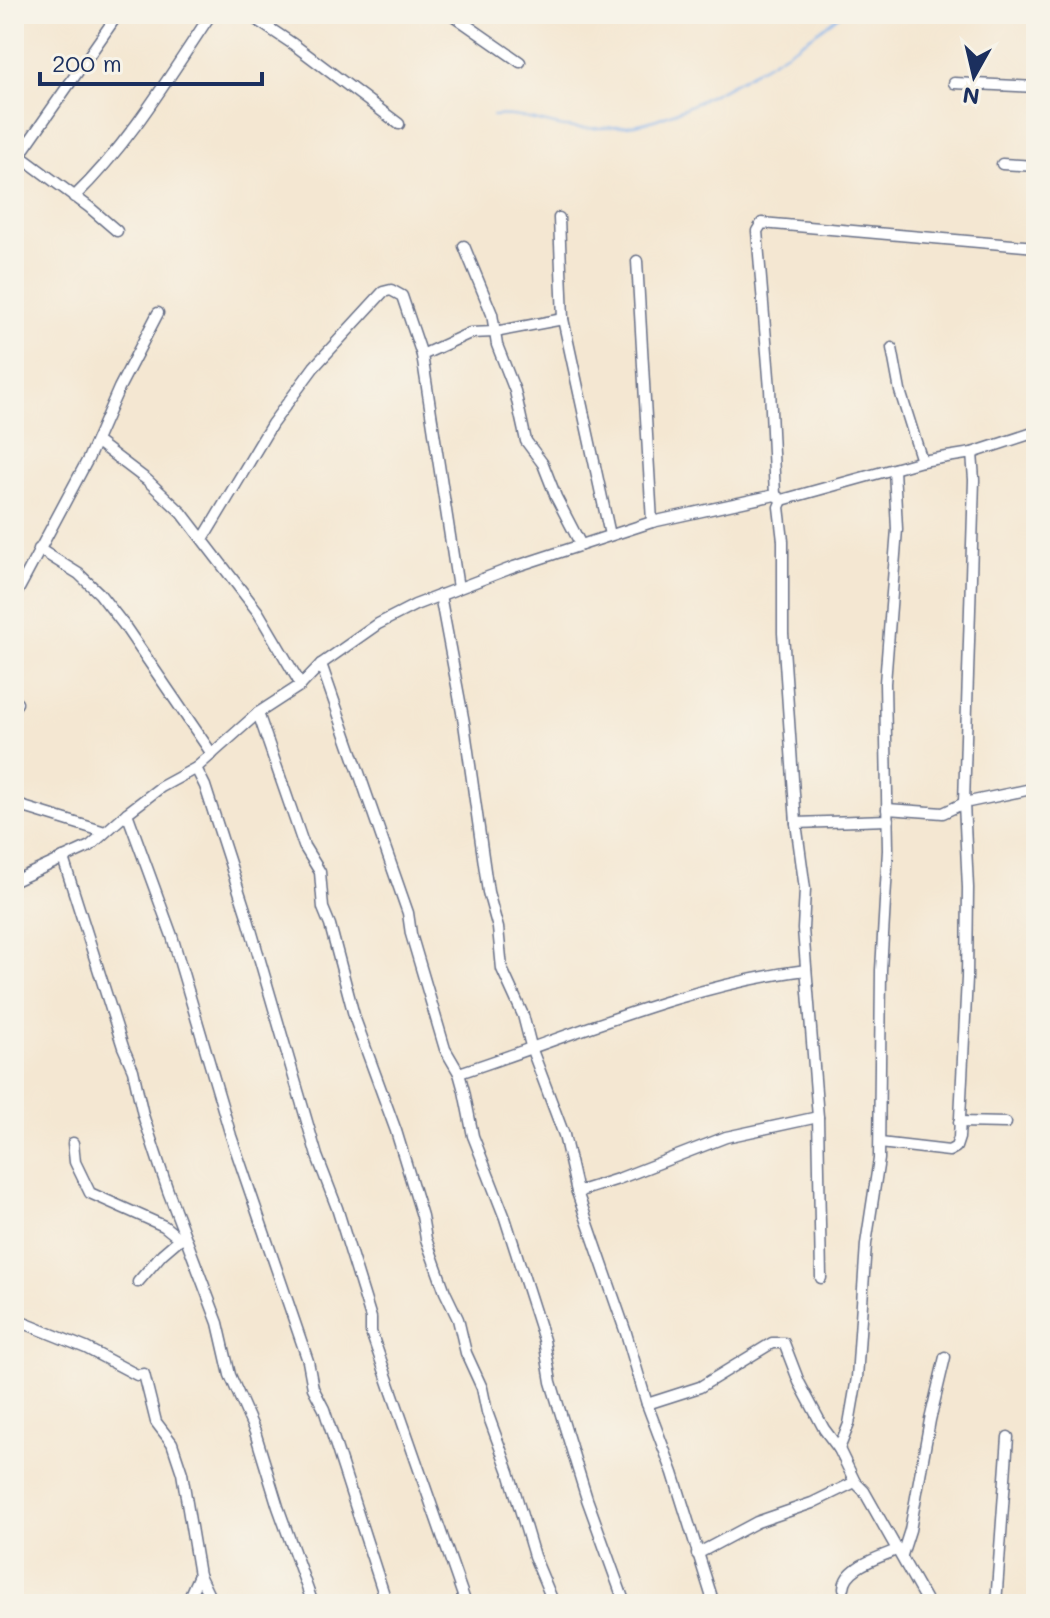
<svg xmlns="http://www.w3.org/2000/svg" width="1050" height="1618" font-family="Mali,sans-serif">
<style>
.lines{fill:none;stroke-linecap:round;stroke-linejoin:round}
.stream{stroke:#82b1ec;stroke-width:2}
.minor-casing{stroke:#676f87;stroke-width:13}
.minor{stroke:#fff;stroke-width:10}
</style>
<rect width="100%" height="100%" fill="#f7f3e8"/>
<filter id="ink" filterUnits="userSpaceOnUse"><feTurbulence type="fractalNoise" baseFrequency=".0125" numOctaves="2"/><feDisplacementMap in="SourceGraphic" scale="16" xChannelSelector="R" yChannelSelector="G"/><feConvolveMatrix kernelMatrix="1 2 1 2 8 2 1 2 1" color-interpolation-filters="sRGB"/></filter>
<filter id="wash" filterUnits="userSpaceOnUse"><feTurbulence type="fractalNoise" baseFrequency=".006" numOctaves="4" result="noise"/><feDisplacementMap in="SourceGraphic" scale="32" xChannelSelector="R" yChannelSelector="G"/><feGaussianBlur stdDeviation="1.8" result="paint"/><feColorMatrix in="noise" values="0 0 0 0 0 0 0 0 0 0 0 0 0 0 0 0 0 1.4 0 .05"/><feComposite in="paint" operator="in"/></filter>
<g filter="url(#wash)">
<rect width="100%" height="100%" fill="#f4e7d2"/>
<g class="lines">
<path class="stream" d="M493,116C519,113 540,123 565,127C584,130 607,128 626,126C676,123 801,47 841,14"/>
</g>
</g>
<g filter="url(#ink)">
<g class="lines">
<defs>
<g id="minor">
<path d="M248,14L293,44L399,124"/>
<path d="M451,14L520,62"/>
<path d="M954,83L1036,87"/>
<path d="M16,153L89,207L117,231"/>
<path d="M19,156L118,14"/>
<path d="M1002,164L1036,166"/>
<path d="M74,197C129,144 169,77 211,14"/>
<path d="M559,218L563,319L610,535"/>
<path d="M464,246L492,314L497,345L515,391L526,441L543,464L556,497L581,545"/>
<path d="M637,261L652,522"/>
<path d="M892,348L900,391L922,461"/>
<path d="M97,442L147,480L182,513L258,612L301,685"/>
<path d="M775,495L770,389L757,231L762,223L1036,247"/>
<path d="M203,539L272,424L314,367L383,292L391,290L402,296L422,355"/>
<path d="M39,549L79,574L99,593L124,625L212,754"/>
<path d="M458,588L422,355L470,333L495,332L563,319"/>
<path d="M440,595L464,723L488,892L498,928L502,969L523,1015L532,1050L564,1135L577,1192L626,1333L647,1404L673,1473L714,1604"/>
<path d="M14,598L88,459L119,388L158,313"/>
<path d="M321,664L408,913L411,934L445,1049L459,1073L464,1091L473,1136L505,1218L544,1340L551,1382L587,1499L625,1604"/>
<path d="M14,707L17,703"/>
<path d="M258,713L304,846L320,872L323,908L330,925L355,1019L396,1131L422,1216L426,1239L445,1292L458,1319L466,1353L482,1388L487,1412L509,1472L534,1556L554,1604"/>
<path d="M196,768L205,786L247,916L317,1156L337,1208L371,1318V1332L466,1604"/>
<path d="M14,804L105,832"/>
<path d="M887,809L943,813L964,803L1036,788"/>
<path d="M127,813L172,936L231,1136L308,1361L313,1388L324,1409L387,1604"/>
<path d="M796,823L888,820"/>
<path d="M63,858L123,1047L133,1070L143,1115L168,1191L218,1323L230,1375L255,1432L278,1507L313,1604"/>
<path d="M14,881L90,846L127,813L161,787L196,768L258,713L301,685L321,664L378,624L415,605L514,567L652,522L775,495L782,500L922,461L972,453L1036,432"/>
<path d="M459,1073C572,1036 686,985 806,970"/>
<path d="M818,1117L821,1278"/>
<path d="M959,1122L1006,1123"/>
<path d="M73,1143L75,1162L90,1193L164,1226L180,1239"/>
<path d="M880,1143L949,1151L956,1147L959,1138L967,978L968,888L964,803L974,480L972,453"/>
<path d="M577,1192L618,1179L726,1137L818,1117L803,929L805,889L796,823L783,633V541L779,507L782,500"/>
<path d="M138,1282L162,1254L183,1236"/>
<path d="M14,1319L86,1348L137,1375L144,1374L156,1422L172,1443L182,1473L199,1575L186,1604"/>
<path d="M647,1404L700,1387L772,1343H784L799,1382L824,1429L839,1449L855,1482L864,1491L928,1604"/>
<path d="M839,1449L849,1424L857,1378L866,1244L879,1159L881,970L888,850L885,683L897,529L894,469"/>
<path d="M697,1554L757,1522L812,1503L855,1482"/>
<path d="M902,1555L910,1530L930,1420L945,1357"/>
<path d="M199,1575L213,1604"/>
<path d="M844,1588C845,1566 880,1558 898,1549"/>
<path d="M996,1604L1008,1437"/>
</g>
</defs>
<use href="#minor" class="minor-casing"/>
<use href="#minor" class="minor"/>
</g>
</g>
<rect width="1050" height="1618" fill="none" stroke="#f7f3e8" stroke-width="48"/>
<g transform="translate(974 76) rotate(188)" stroke="#f7f3e8" stroke-width="6" paint-order="stroke">
<path d="M0-6L14 30L0 20L-14 30Z" fill="#1b2f5e"/>
<text y="-12" font-size="22" font-weight="bold" text-anchor="middle" fill="#1b2f5e">N</text>
</g>
<path d="M40 72v12h222v-12" fill="none" stroke="#1b2f5e" stroke-width="4"/>
<text x="52" y="72" font-size="24" fill="#1b2f5e" stroke="#f7f3e8" stroke-width="6" paint-order="stroke">200 m</text>
</svg>
